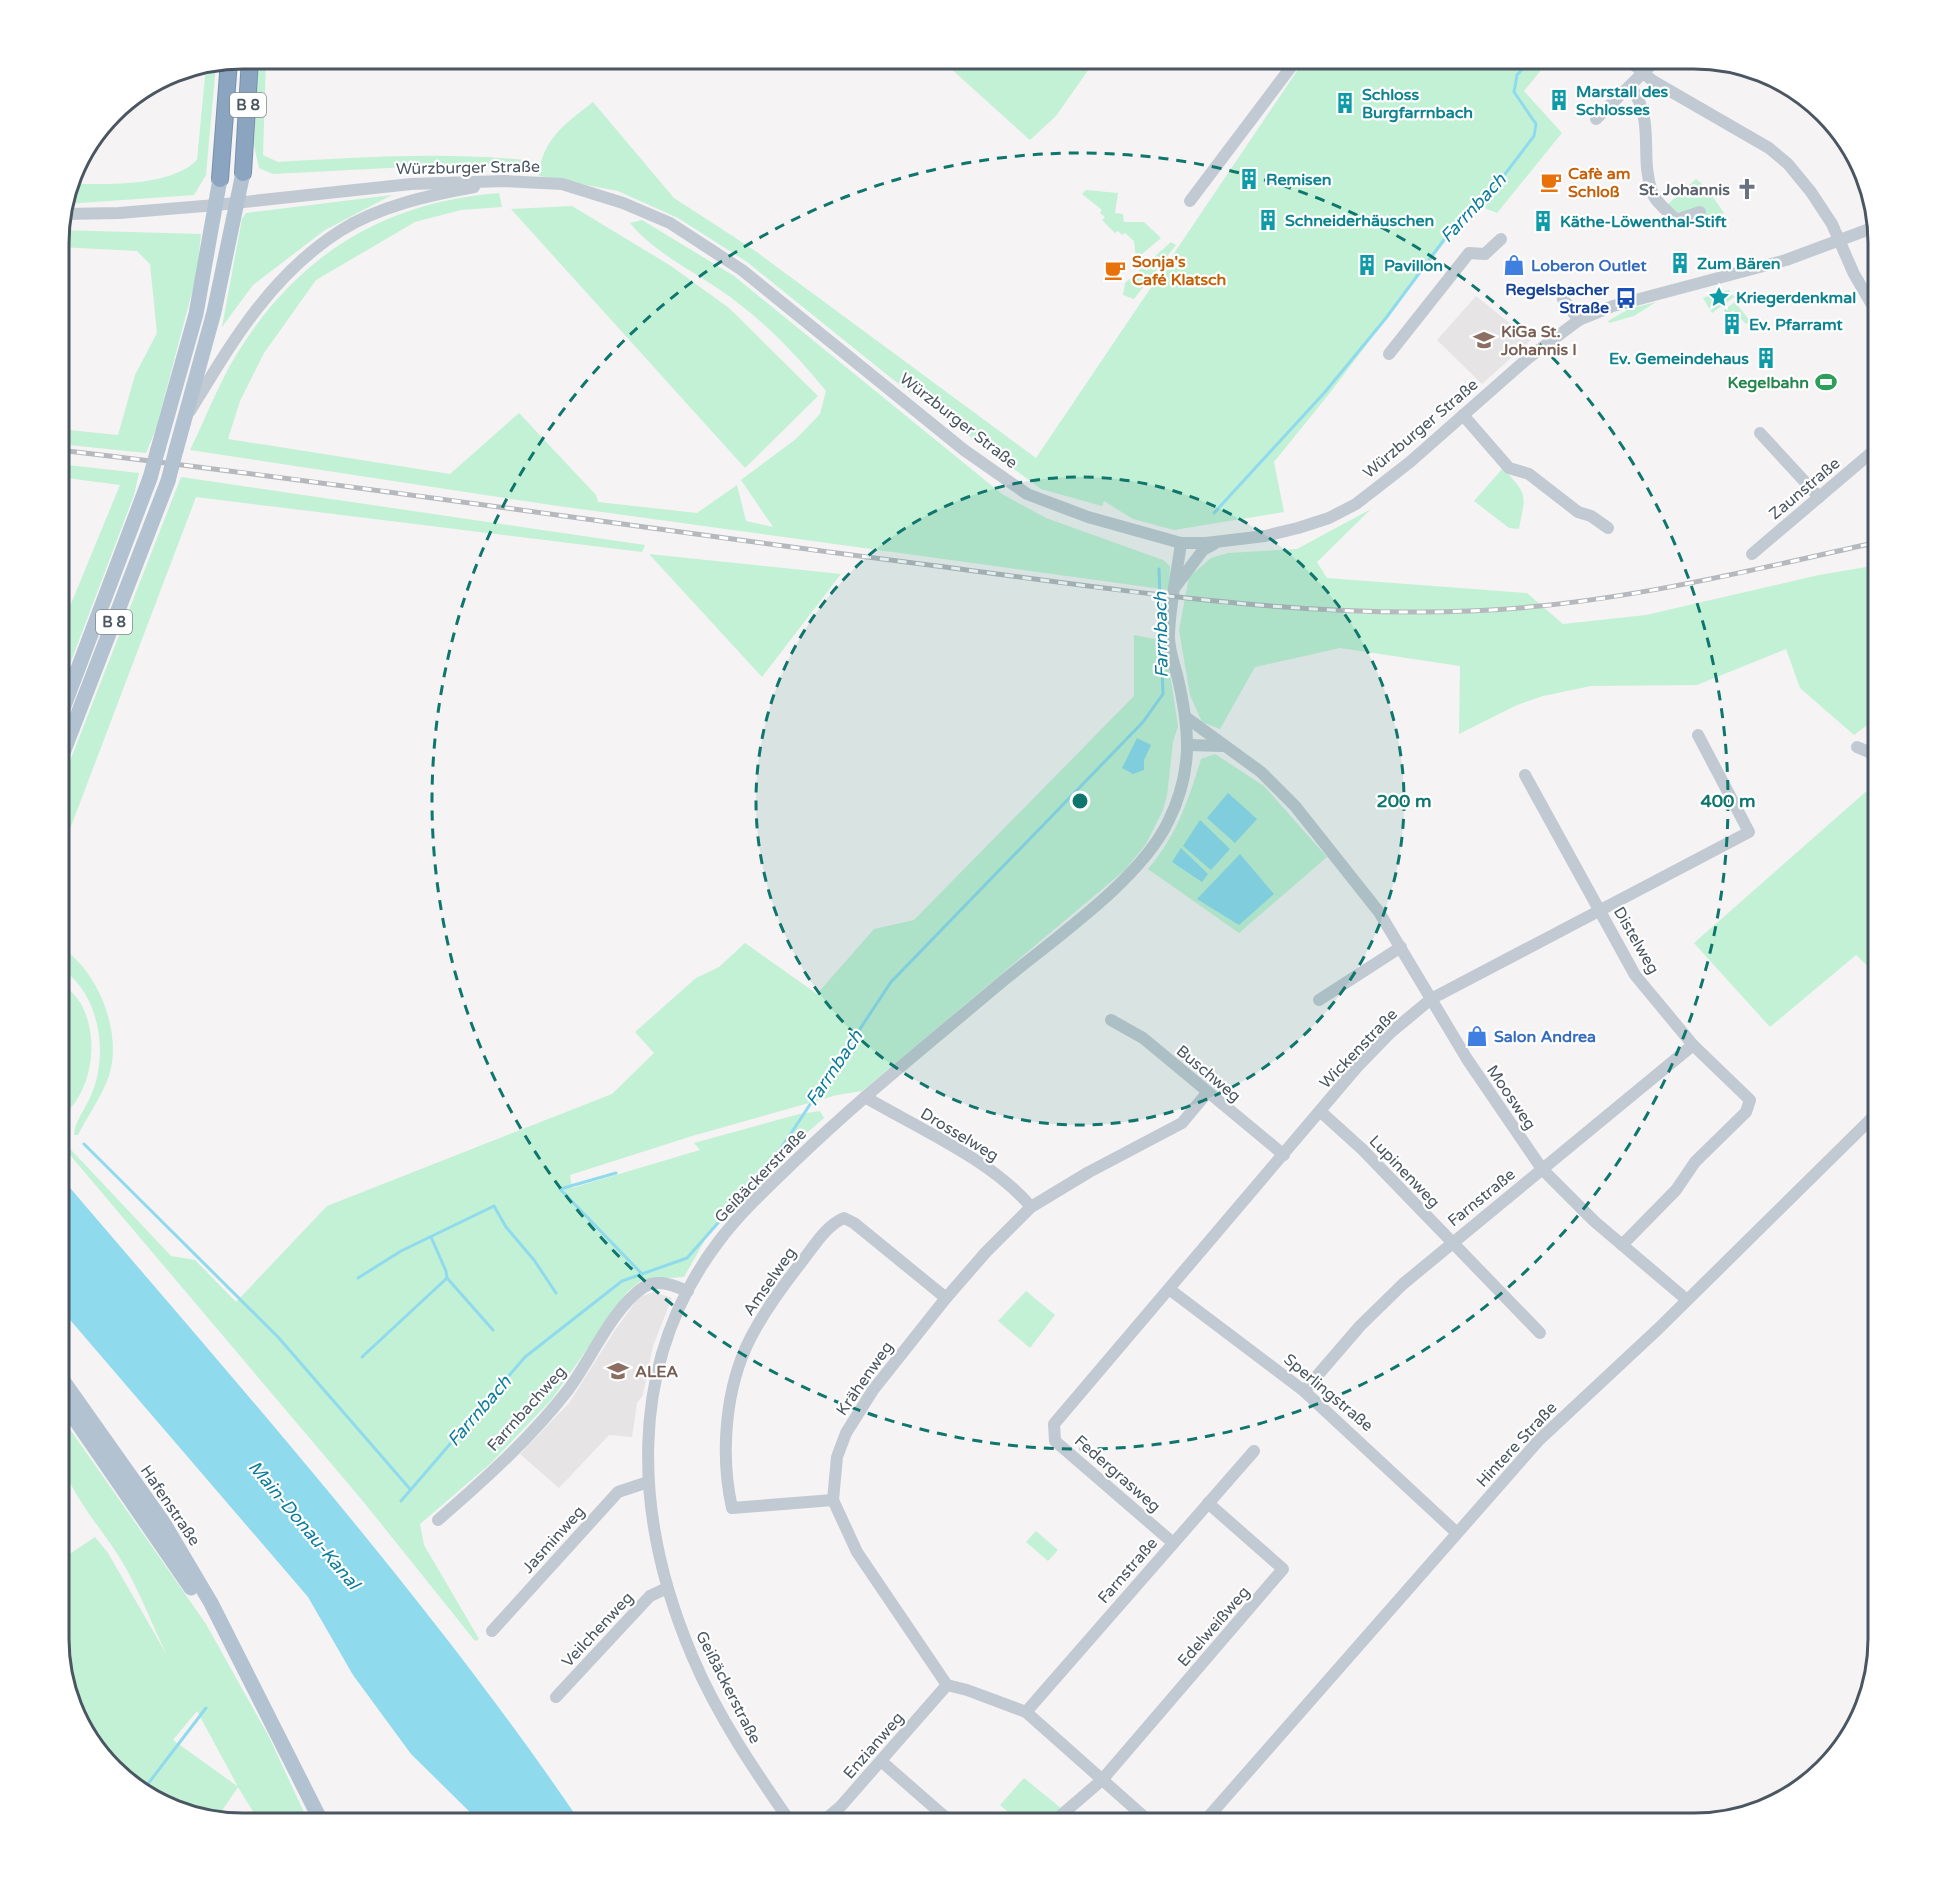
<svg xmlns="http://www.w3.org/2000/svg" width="1937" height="1882" font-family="'Varela Round',sans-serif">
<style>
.education{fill:#e6e4e5}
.green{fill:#c3f1d5;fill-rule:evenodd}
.water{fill:#90daee}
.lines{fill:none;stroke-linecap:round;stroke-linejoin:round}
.stream{stroke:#90daee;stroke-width:3}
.highway-casing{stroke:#7690ad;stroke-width:18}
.minor{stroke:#c1cad2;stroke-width:12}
.major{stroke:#b3c2d1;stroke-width:15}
.highway{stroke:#8ba5c1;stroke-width:16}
.rail-casing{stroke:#b5b8bd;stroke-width:5}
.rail{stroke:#fff;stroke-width:3;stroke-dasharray:9;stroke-linecap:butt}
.major-bridge{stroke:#b3c2d1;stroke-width:15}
.ring{fill:none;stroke:#0f766e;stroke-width:3;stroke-dasharray:10 8}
.labels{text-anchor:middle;stroke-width:4.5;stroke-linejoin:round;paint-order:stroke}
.shield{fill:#fff;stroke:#808990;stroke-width:1.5}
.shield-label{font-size:15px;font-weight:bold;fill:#4a5661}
.culture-label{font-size:16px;font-weight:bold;fill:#0d838f;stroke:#fff;text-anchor:start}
.street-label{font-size:16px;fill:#4a5661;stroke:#fff}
.food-label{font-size:16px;font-weight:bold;fill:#c56008;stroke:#fff;text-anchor:start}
.worship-label{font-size:16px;font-weight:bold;fill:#5b616d;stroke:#fff;text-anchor:end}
.shop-label{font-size:16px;font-weight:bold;fill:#366cbe;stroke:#fff;text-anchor:start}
.transit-label{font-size:16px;font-weight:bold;fill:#164399;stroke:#fff;text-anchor:end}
.education-label{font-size:16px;font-weight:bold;fill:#785e54;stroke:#fff;text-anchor:start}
.leisure-label{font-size:16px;font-weight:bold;fill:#27864d;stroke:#fff;text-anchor:end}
.water-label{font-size:18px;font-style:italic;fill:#0c7c9b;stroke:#fff}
.rim{fill:none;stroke:#4a5661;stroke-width:3}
.centre{fill:#0f766e;stroke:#fff;stroke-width:3}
.ring-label{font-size:18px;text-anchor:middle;font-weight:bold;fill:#0f766e;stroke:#fff;stroke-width:4.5;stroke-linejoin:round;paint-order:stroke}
</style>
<rect width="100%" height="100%" fill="#f5f3f3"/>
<g class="education">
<path d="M1476,296L1531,340L1482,384L1437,340Z"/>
<path d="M654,1292L672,1298L653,1346L643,1395L637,1403L632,1437L609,1435L559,1488L520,1454L569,1403L615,1330L639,1297Z"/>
</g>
<g class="green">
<path d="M258,59H266L263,155L278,162C361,157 442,152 525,160L524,166L408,167L273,174L259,168L254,146Z"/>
<path d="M955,59H1096L1056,116L1030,140L949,67Z"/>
<path d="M1305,59H1550L1524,91L1562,133L1497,213L1474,204L1329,394L1274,462L1284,512L1174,530L1133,519L1104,501L1102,506L1041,489L891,378L747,262L678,218L618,191L539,176C541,140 567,122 593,102L674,198L754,250L1036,458Z"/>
<path d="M216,64L206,175L194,195L66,204L72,184C108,184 170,187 197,160L206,66Z"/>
<path d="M1696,179L1707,188L1724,213L1704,221L1700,212L1681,220L1667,205Z"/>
<path d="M1086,190L1118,193L1115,213L1123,214L1124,222H1144L1161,238L1136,259L1134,241L1125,233L1122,235L1118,231L1115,233L1102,220L1105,217L1100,213L1102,210L1082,194Z"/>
<path d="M499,193L502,207L461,210L415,222L316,280L264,353L240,401L228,439L450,474L519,413L596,495L598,502L697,513L737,485L746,521L773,527L741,480L796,439L820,414L826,391C800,359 771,328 738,303C703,275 658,257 630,223L642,220L734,276L1002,494L1046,518L1163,560L1170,566L1169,590L551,505L190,450C206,418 219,382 238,352C299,254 385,202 499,193Z"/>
<path d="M392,195L325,230L253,285L222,327L242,219L246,213Z"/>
<path d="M572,206L671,266L729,308L818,396L745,468L511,209Z"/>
<path d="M59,230L201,234L197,273L156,429L146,453L59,444V429L118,435L135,375L157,333L150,264L137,251L59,247Z"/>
<path d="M1171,242L1176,245L1134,299L1123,295L1125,283Z"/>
<path d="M1729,290L1734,297L1712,313L1703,298L1714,294L1716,300L1723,297L1721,292Z"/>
<path d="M1656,302L1634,316L1609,323L1608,321L1629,309Z"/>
<path d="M1735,302L1750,321L1746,324L1733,310L1727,315L1724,310Z"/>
<path d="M59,464L139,473L134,495L59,693V633L120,485L59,477Z"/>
<path d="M1503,468C1528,496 1526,493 1519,529L1509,528L1474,501Z"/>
<path d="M181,477L645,545L642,552L196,497L59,858V789Z"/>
<path d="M1371,509L1317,562L1327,578L1527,593L1563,624L1646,615L1819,575L1878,565V717L1854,735L1800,688L1786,649L1697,685L1591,686L1543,696L1517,705L1459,734L1460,666L1340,648L1255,667L1220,729L1202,722L1190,695L1179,630L1189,577L1211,558L1228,553L1297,549Z"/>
<path d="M649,554L841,574L762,677Z"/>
<path d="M1134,635L1165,641L1178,726L1173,742L1167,796L1163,810L1146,844L1125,870L862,1091L837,1095L692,1136L570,1175L572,1188L700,1150L694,1143L799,1114L820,1111L824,1118L755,1178L710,1231L684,1277L642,1280L627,1292L552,1399L490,1464L420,1524L424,1545L479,1639L475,1641L362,1500L59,1142V1137L171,1256L195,1260L236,1302L327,1206L612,1094L654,1053L635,1032L696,978L719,967L745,943L817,994L874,929L914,920L1134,696Z"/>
<path d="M1215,754L1264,786L1327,857L1239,933L1148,869C1176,837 1189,799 1201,759Z"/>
<path d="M1878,781V962L1871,969L1856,955L1770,1027L1694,943Z"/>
<path d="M59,946C96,968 120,1026 111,1068C106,1091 88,1115 78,1135H74C75,1120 87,1107 92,1093C109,1052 99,991 59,967Z"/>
<path d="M59,980C66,987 76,995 81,1004C99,1037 93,1083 69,1110L59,1112Z"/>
<path d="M1026,1291L1055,1315L1030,1348L998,1321Z"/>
<path d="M60,1415L206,1624L269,1737L309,1823H260L238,1787L217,1818L172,1809L105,1761L72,1709L59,1639V1561L95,1537L108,1553L167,1655C152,1625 140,1592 123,1563C97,1519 45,1471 60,1415ZM197,1711L237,1785V1786L173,1740Z"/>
<path d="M1036,1531L1058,1550L1048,1561L1026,1542Z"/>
<path d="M1024,1778L1062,1809L1046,1823H1021L1000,1805Z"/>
</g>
<g class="water">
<path d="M1137,738L1151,745L1144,760V770L1133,774L1122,768Z"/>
<path d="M1228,793L1257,819L1235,843L1207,818Z"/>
<path d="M1200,820L1230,849L1211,870L1183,846Z"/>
<path d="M1181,848L1208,874L1202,882L1172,862Z"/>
<path d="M1240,854L1274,894L1239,925L1197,899Z"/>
<path d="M59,1175C239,1386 425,1594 581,1823H481L411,1754L353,1675L308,1597L59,1307Z"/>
</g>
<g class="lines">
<g class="stream">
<path d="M1214,513L1325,392L1386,318L1463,214L1486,199L1534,136L1536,124L1514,92L1517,75L1531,59"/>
<path d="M84,1144L278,1337L410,1489"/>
<path d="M616,1173L560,1189L642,1274"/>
<path d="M431,1237L446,1271L447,1278L493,1330"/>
<path d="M358,1278L401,1251L494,1206L506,1227L534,1260L556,1293"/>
<path d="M362,1357L447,1278"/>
<path d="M401,1501L525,1357L622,1281L687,1258L772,1162L891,982L1143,722L1163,694L1159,569"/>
<path d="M144,1789L206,1708"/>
</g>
<defs>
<g id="highway">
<path d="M243,173L250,59"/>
<path d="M220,179L229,61"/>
</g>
</defs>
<use href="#highway" class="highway-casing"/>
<g class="minor">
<path d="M1627,59L1653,81L1769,148L1788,164L1811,192L1832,224L1854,274L1878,315"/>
<path d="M1631,87C1656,122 1639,155 1652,192C1655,202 1669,212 1676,220L1700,212"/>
<path d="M1596,119L1657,59"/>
<path d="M1190,201L1297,59"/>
<path d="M64,214L119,213L216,205L411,184L505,181L562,184L623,203L670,223L742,270L964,450L1027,494L1088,517L1181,543H1206L1265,536L1298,528L1329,518L1356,504L1410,462L1527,359L1579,320L1613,306L1786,260L1875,227"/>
<path d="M1563,299L1579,320"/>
<path d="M1389,354L1469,253L1485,254L1501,239"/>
<path d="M190,411C232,342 271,275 340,231C379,206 430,195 474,187"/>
<path d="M1463,415L1509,468L1529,474L1578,512L1591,516L1608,528"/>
<path d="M1760,433L1819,497"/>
<path d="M1752,554L1878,447"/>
<path d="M1176,586L1203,550L1214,544"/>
<path d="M1187,718L1261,772L1295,806L1379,912L1467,1059L1542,1169L1594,1221L1687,1300"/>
<path d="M1189,745L1223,746"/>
<path d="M1857,747L1878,756"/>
<path d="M1525,775L1635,975L1693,1045L1750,1100L1746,1112L1695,1162L1676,1190L1622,1245"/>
<path d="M1319,1000L1401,947"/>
<path d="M1111,1020L1143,1038L1284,1155"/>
<path d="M865,1097C918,1128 993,1161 1031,1207"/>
<path d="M1321,1112L1362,1149L1540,1333"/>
<path d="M1169,1289L1304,1391L1457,1533"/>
<path d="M1304,1391L1360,1326L1403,1284L1693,1045"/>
<path d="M833,1500L732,1508C720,1454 725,1387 751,1337C765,1310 782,1287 800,1264C813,1248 825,1226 844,1218L854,1223L946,1298"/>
<path d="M438,1520C483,1481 531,1438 568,1390C590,1361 613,1307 644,1287C658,1278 674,1286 688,1291"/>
<path d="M1172,1542L1055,1441L1054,1424L1357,1067L1389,1034L1431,999L1749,832L1698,735"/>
<path d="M492,1631L618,1492L648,1482"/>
<path d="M556,1697L650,1596L667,1588"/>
<path d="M1026,1712L1254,1451"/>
<path d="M881,1761L952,1823"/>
<path d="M791,1823C755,1771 718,1717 693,1658C634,1520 624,1366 719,1241C741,1212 767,1188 793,1163C858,1100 928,1044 997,986C1049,942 1139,882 1168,822C1193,772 1190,731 1178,679C1175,665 1168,649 1169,634C1170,604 1177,573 1181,543"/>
<path d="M821,1823L841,1806L947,1685"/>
<path d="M1052,1823L1102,1780L1283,1569L1208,1503"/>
<path d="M1151,1823L1026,1712L967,1690L947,1685L857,1552L833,1500L837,1457L846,1433L873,1390L946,1298L986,1252L1031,1207L1089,1172L1182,1123L1207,1093"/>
<path d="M1203,1823L1539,1440L1658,1329L1878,1112"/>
</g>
<g class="major">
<path d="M158,449L196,314L220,179"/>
<path d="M176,450L214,312L243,173"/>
<path d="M59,719L150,478"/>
<path d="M59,763L168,481"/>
<path d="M59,1375L163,1522L211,1603L322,1823"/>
<path d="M59,1396L191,1588"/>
</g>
<use href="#highway" class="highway"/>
<defs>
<path id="rail" d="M59,450C352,484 644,529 937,566C1113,589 1292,618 1470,611C1608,606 1744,572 1878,542"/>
</defs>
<use href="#rail" class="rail-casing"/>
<use href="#rail" class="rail"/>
<g class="major-bridge">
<path d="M150,478L158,449"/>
<path d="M168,481L176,450"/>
</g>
</g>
<circle cx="1080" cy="801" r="324" fill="#0f766e" fill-opacity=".12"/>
<g class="ring">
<circle cx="1080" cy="801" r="324"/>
<circle cx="1080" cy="801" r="648"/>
</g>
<defs>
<symbol id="building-bare" viewBox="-9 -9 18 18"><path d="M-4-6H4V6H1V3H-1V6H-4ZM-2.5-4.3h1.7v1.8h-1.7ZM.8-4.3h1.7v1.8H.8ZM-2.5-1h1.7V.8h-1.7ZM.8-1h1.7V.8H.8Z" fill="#0f9aa8" stroke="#fff" stroke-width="2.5" paint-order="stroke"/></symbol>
<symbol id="cafe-bare" viewBox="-9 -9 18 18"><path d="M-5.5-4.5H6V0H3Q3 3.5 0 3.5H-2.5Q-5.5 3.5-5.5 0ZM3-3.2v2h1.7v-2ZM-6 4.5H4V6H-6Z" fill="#e8710a" stroke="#fff" stroke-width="2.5" paint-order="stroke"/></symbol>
<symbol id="church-bare" viewBox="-9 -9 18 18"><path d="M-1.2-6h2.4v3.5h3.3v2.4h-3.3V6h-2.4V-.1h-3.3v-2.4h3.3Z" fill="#6b7280" stroke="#fff" stroke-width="2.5" paint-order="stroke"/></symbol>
<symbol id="shop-bare" viewBox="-9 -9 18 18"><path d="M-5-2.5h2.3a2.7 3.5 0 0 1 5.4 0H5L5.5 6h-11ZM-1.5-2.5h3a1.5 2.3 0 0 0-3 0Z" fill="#3f7fe0" stroke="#fff" stroke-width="2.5" paint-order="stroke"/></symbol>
<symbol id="sight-bare" viewBox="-9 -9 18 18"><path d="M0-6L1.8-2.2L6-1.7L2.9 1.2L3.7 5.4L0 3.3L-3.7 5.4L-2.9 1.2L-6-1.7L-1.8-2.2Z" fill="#0f9aa8" stroke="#fff" stroke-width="2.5" paint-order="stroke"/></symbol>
<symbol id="bus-bare" viewBox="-9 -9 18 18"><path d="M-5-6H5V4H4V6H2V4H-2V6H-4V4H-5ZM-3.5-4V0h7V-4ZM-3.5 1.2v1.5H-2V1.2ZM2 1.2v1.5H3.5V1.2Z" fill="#1a4fb4" stroke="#fff" stroke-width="2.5" paint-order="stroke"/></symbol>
<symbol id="school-bare" viewBox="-9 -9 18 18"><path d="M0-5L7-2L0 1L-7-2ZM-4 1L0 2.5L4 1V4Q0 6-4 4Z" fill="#8d6e63" stroke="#fff" stroke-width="2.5" paint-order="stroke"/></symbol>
<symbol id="stadium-bare" viewBox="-9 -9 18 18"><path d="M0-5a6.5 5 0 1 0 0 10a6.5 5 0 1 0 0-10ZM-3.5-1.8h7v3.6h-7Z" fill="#2e9e5b" stroke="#fff" stroke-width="2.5" paint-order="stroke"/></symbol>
</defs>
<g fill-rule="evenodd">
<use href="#building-bare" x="1544" y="85" width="30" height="30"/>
<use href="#building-bare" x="1330" y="88" width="30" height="30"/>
<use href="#building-bare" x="1234" y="164" width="30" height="30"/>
<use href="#cafe-bare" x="1536" y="167" width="30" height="30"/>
<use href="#church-bare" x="1732" y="174" width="30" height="30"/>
<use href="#building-bare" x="1253" y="205" width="30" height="30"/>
<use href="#building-bare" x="1528" y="206" width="30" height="30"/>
<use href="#building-bare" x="1665" y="248" width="30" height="30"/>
<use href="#building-bare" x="1352" y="250" width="30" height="30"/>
<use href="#shop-bare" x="1499" y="250" width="30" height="30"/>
<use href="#cafe-bare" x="1100" y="255" width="30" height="30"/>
<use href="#sight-bare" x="1704" y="282" width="30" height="30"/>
<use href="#bus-bare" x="1611" y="283" width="30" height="30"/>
<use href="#building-bare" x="1717" y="309" width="30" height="30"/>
<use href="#school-bare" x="1469" y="325" width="30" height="30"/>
<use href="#building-bare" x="1751" y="343" width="30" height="30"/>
<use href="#stadium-bare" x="1811" y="367" width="30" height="30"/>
<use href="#shop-bare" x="1462" y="1021" width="30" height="30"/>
<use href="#school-bare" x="603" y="1356" width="30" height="30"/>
</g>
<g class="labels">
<g class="shield">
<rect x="230" y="93" width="36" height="24" rx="4.5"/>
<rect x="96" y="610" width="36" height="24" rx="4.5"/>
</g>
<g class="shield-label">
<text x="248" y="110">B 8</text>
<text x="114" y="627">B 8</text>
</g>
<g class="culture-label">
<text x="1576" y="97">Marstall des<tspan x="1576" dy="18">Schlosses</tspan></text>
<text x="1362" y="100">Schloss<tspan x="1362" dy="18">Burgfarrnbach</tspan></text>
<text x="1266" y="185">Remisen</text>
<text x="1285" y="226">Schneiderhäuschen</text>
<text x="1560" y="227">Käthe-Löwenthal-Stift</text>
<text x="1697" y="269">Zum Bären</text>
<text x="1384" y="271">Pavillon</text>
<text x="1736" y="303">Kriegerdenkmal</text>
<text x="1749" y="330">Ev. Pfarramt</text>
<text x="1749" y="364" text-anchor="end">Ev. Gemeindehaus</text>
</g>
<g class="street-label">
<text transform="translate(468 167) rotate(-1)" y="6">Würzburger Straße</text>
<text transform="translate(959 420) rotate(38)" y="6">Würzburger Straße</text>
<text transform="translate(1420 428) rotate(-40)" y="6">Würzburger Straße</text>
<text transform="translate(1804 488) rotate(-40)" y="6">Zaunstraße</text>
<text transform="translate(1637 940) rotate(60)" y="6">Distelweg</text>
<text transform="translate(1358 1048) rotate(-46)" y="6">Wickenstraße</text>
<text transform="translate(1209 1073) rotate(40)" y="6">Buschweg</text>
<text transform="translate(1512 1097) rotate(56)" y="6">Moosweg</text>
<text transform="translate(960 1134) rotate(31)" y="6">Drosselweg</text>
<text transform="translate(1405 1171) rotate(46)" y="6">Lupinenweg</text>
<text transform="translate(760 1175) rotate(-46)" y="6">Geißäckerstraße</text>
<text transform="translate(1481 1197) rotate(-39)" y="6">Farnstraße</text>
<text transform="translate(769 1281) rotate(-55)" y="6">Amselweg</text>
<text transform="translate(864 1378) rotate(-55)" y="6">Krähenweg</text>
<text transform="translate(1329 1392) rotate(40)" y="6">Sperlingstraße</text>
<text transform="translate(526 1408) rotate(-48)" y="6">Farrnbachweg</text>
<text transform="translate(1516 1444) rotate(-47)" y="6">Hintere Straße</text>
<text transform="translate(1118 1473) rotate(41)" y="6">Federgrasweg</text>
<text transform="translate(171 1505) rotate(56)" y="6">Hafenstraße</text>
<text transform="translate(553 1539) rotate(-48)" y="6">Jasminweg</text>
<text transform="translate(1127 1570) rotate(-49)" y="6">Farnstraße</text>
<text transform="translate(1213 1626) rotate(-49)" y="6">Edelweißweg</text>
<text transform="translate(597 1629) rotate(-47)" y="6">Veilchenweg</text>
<text transform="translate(729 1687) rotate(63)" y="6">Geißäckerstraße</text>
<text transform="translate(873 1745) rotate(-49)" y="6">Enzianweg</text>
</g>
<g class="food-label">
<text x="1568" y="179">Cafè am<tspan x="1568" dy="18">Schloß</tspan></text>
<text x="1132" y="267">Sonja's<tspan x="1132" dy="18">Café Klatsch</tspan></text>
</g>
<g class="worship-label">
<text x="1730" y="195">St. Johannis</text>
</g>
<g class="shop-label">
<text x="1531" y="271">Loberon Outlet</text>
<text x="1494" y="1042">Salon Andrea</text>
</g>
<g class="transit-label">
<text x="1609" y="295">Regelsbacher<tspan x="1609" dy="18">Straße</tspan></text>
</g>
<g class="education-label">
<text x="1501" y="337">KiGa St.<tspan x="1501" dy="18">Johannis I</tspan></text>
<text x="635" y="1377">ALEA</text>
</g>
<g class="leisure-label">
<text x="1809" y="388">Kegelbahn</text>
</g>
<g class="water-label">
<text transform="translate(1473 208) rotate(-47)" y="6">Farrnbach</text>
<text transform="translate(1161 635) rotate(-91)" y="6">Farrnbach</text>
<text transform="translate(834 1068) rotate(-56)" y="6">Farrnbach</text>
<text transform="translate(479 1411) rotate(-49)" y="6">Farrnbach</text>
<text transform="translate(304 1525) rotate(50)" y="6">Main-Donau-Kanal</text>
</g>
</g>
<path d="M0 0H1937V1882H0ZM243 69H1694A174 174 0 0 1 1868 243V1639A174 174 0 0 1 1694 1813H243A174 174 0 0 1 69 1639V243A174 174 0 0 1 243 69Z" fill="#fff" fill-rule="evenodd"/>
<path class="rim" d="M243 69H1694A174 174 0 0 1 1868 243V1639A174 174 0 0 1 1694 1813H243A174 174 0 0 1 69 1639V243A174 174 0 0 1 243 69Z"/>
<circle cx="1080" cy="801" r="9" class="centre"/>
<g class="ring-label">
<text x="1404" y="807">200 m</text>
<text x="1728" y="807">400 m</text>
</g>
</svg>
